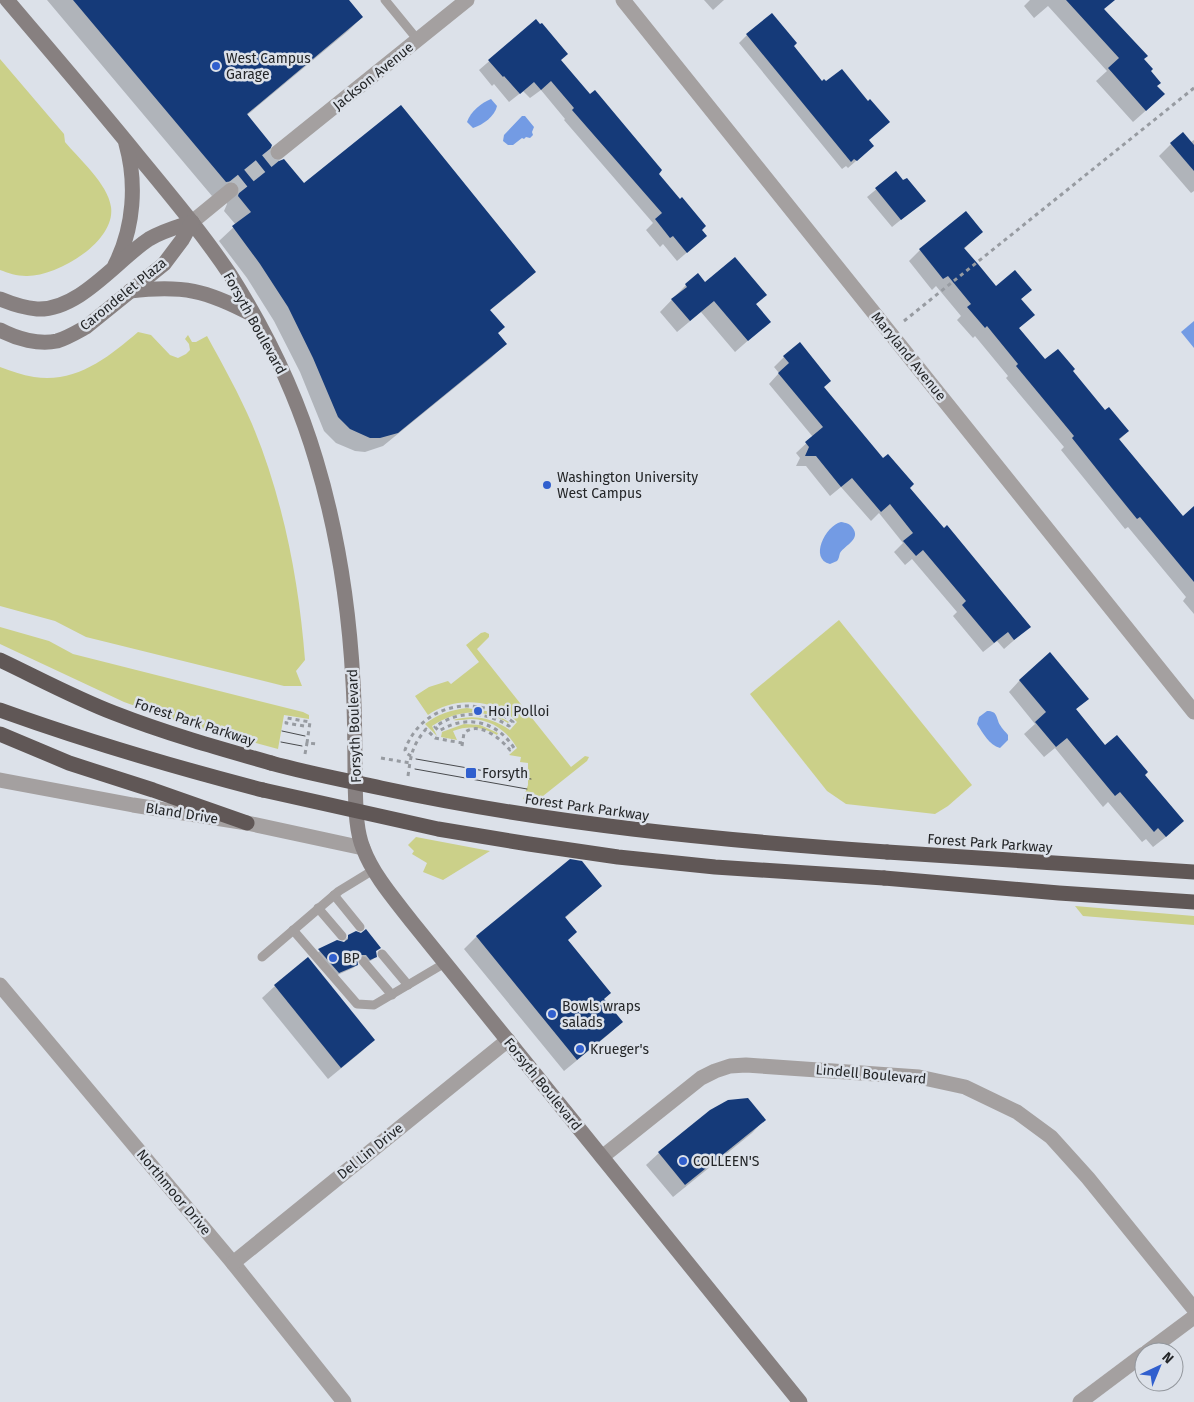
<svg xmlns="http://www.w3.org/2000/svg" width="1194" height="1402" font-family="'Fira Sans',sans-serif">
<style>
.green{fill:#cbd089}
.water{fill:#739be4}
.shadow{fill:#0003}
.building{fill:#153a79}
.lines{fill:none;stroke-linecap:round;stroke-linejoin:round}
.street-tunnel{stroke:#b7bcc2;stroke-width:15;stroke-dasharray:15 8;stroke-linecap:butt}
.path{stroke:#979ba1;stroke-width:3;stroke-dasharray:4 4;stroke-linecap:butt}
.lane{stroke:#a4a0a0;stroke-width:9}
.street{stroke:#a4a0a0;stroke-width:15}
.secondary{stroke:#878080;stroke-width:15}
.highway{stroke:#605756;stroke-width:15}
.tram{stroke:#494b4e;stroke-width:1}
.highway-bridge{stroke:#605756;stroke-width:15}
.poi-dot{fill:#305fce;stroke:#dce1e9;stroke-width:2}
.labels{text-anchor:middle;stroke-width:5;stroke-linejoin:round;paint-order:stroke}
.poi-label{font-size:14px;fill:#242628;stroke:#dce1e9;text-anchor:start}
.street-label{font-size:14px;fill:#242628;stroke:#dce1e9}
</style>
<rect width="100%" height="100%" fill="#dce1e9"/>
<g class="green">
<path d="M0,59L64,134L65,142C79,159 108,184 111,207C116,242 56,277 26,276C17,276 8,273 0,270Z"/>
<path d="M138,332L151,335L170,355L178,358L186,354L190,350L189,344L185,339L188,335L192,342H196L207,336C223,365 239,394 252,424C283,498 299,581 305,660L296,671L302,686H284L86,637L55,621L0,606V367C11,371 22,375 34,377C75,384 109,357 138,332Z"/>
<path d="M839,620L972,785L948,806L935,814L846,804L827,791L750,694Z"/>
<path d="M0,627L49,641L73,654L303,712L309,715V719L284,715L278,749L183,723L124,702L0,644Z"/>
<path d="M485,632L489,634V637L477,649L571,767L585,756L589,757L587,761L543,796L540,801L523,799L528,785V763L520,762L521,757L509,755L517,748C507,731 492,720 472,719C466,719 458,721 453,720C474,714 492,718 510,730L517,722C495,698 454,696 428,715L415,696L429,687L448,681L451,684L479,662L466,645L481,633Z"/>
<path d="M467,708L492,712L509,722L508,723C482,707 456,710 432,726L437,736L425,724C438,714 451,710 467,708Z"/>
<path d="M464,724L480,725L498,733L497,735C482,727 469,725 453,731L457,740L441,737L442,732Z"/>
<path d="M416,837L490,851L443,880L423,872L427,863L412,854L414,851L408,845Z"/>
<path d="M1075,906L1194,916V925L1083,916Z"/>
</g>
<g class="water">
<path d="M491,99L497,106C495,116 483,125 473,128L467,122C471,111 481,103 491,99Z"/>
<path d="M522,116H525L534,127L532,132L533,135L530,138L526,137L524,139L522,138L513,145H508L503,141L504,135Z"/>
<path d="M1194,321V348L1181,332Z"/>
<path d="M841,522C846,523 849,523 852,527C862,539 845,545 840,553C839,556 839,559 837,561L830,564C809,559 825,526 841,522Z"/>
<path d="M987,711C998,711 996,718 1000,725C1002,729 1006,732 1008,735V740L1000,748C989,745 983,733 977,724L979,717Z"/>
</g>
<g class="shadow">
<path d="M47,0H348L362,17L348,31L246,116L268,149L269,158L304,185L534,272L520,286L489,311L496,334L505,344L491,358L383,446L365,452L355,451L336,443L324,431L300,372L274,321L247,278L219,241L236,225L224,211L227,204L224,198L219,194L212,196Z"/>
<path d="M704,0H724L713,10Z"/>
<path d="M1030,0H1097L1143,60L1149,71L1151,106L1133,122L1096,81L1107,71L1048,6L1034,18L1024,6Z"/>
<path d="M536,21L560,61L657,174L706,236L677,261L663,244L660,247L646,230L653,223L564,120L565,119L541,90L530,98L523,91L509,102L494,84L492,86L479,70Z"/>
<path d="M747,35L792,46L822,82L826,83L867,141L864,154L848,168L846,166L842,169L739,43Z"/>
<path d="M1194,140V191L1191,193L1159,156L1171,144L1191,142Z"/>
<path d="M896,173L903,182L924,201L892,227L867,197Z"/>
<path d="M966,213L981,232L964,249L996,288L1030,290L1020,300L1033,315L1018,329L1045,361L1072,371L1105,412L1128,431L1119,440L1183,518L1194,508V614L1183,601L1186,597L1128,527L1125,529L1100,498L1061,450L1064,447L1006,378L1008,376L975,336L973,338L957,320L961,316L936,286L932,290L909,261L920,250Z"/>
<path d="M698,275L705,283L765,295L755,305L769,322L735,352L701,312L677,332L660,312L686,285Z"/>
<path d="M784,357L823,387L883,459L1029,627L1004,649L997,641L983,652L953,616L957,612L912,559L905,565L894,552L903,543L879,513L871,521L841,487L830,496L806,466H796L800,458L796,453L813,437L769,384L779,373L774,367Z"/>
<path d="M1020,680L1087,699L1075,710L1105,747L1143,775L1171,833L1153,847L1146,839L1142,842L1108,802L1103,807L1055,748L1044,757L1024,734L1035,724L1009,692Z"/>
<path d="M601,886L565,918L567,940L603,999L622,1022L609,1034L564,1071L464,949L477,936Z"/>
<path d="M349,936L379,948L375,952V957L372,960L366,963L362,959L355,958L357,965L353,968L335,976L315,954L337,941L344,944L345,940Z"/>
<path d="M308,959L373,1040L361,1052L328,1079L262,998L275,986Z"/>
<path d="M711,1111L764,1120L752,1133L673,1197L646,1165L659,1153Z"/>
</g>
<g class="building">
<path d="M73,0H349L363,17L247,114L272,145L269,153L271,158L279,161L284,159L304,183L401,105L536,272L490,310L505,327L498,333L507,344L398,433L380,438H370L350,429L338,417L313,358L288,307L260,264L232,226L251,212L238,196L240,189L238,184L234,181L226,182Z"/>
<path d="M1066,0H1115L1104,9L1148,56L1144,59L1153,69L1151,71L1161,83L1157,86L1165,94L1146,111L1108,68L1119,58Z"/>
<path d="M772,13L797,43L794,46L822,81L824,79L826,81L842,69L868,101L870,99L890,122L869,140L874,146L857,161L854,159L851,162L746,34Z"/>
<path d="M536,19L540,24L542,23L568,54L561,60L590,94L595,90L662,170L659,174L680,199L682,197L706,226L702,230L707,236L687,253L673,236L670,238L655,219L662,213L572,110L574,108L551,81L541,90L534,82L520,94L504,76L503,77L488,60Z"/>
<path d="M1183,132L1194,145V171L1170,143Z"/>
<path d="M896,171L903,180L907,178L926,201L901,220L875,188Z"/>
<path d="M966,211L983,232L964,248L978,264L996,286L1015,270L1032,290L1021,299L1035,315L1019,328L1045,359L1058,349L1075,369L1073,371L1105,410L1109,407L1129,431L1119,439L1183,516L1194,506V582L1140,517L1137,519L1111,487L1072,438L1074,436L1016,366L1018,364L987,326L985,328L967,307L971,304L948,276L943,279L919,249Z"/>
<path d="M735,257L767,295L756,304L771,322L748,341L714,301L690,321L671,299L687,287L685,284L698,273L705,282Z"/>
<path d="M800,342L831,381L824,387L883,458L888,454L914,484L910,488L944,528L947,525L1031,627L1014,640L1008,632L994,643L962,605L966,601L923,550L916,556L903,541L913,533L890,504L881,512L852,478L841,487L816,456H805L809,447L805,442L823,427L778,373L789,363L783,356Z"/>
<path d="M1050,652L1089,699L1076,709L1105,745L1117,735L1148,772L1145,775L1184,821L1166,837L1158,828L1154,832L1120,792L1115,796L1067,738L1056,747L1035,722L1046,712L1019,680Z"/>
<path d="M570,859L582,861L602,886L565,917L577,932L568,940L611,993L604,999L623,1022L577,1060L476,936Z"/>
<path d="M366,929L381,948L376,951L377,957L370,960L366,955H361L357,959L358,965L339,973L318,949L337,940L344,942L348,939V935L356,931L361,933Z"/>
<path d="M308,957L375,1040L341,1068L274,985Z"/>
<path d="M748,1098L766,1120L685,1185L658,1152L710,1110L728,1100Z"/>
</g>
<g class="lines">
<path class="street-tunnel" d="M231,190L278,152"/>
<g class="path">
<path d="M904,321L1194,88"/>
<path d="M304,726L286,723L287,718L310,722L307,743L318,744"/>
<path d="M305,754L307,743"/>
<path d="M411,756L406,753L405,750C421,704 477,693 513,722L509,726C485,711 458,710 435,727L439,731C466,714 497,721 514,748L510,750C501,739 479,720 464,733L462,746"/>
<path d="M381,758L410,763"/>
<path d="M408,776C411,754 412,746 426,729L435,738L462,743"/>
</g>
<g class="lane">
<path d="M385,0L417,39"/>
<path d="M334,895L360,927"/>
<path d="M318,908L342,936"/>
<path d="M293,930L357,1004L374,1005L445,963"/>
<path d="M382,954L408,985"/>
<path d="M262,957L339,891L375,869"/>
<path d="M363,961L392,995"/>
</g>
<g class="street">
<path d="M623,0L1194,712"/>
<path d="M278,152L467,0"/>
<path d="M192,222L231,190"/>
<path d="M0,780L133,805L247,823L363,848"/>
<path d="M0,985L233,1263L344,1402"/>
<path d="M602,1157L701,1078L715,1071L730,1066L746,1065L919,1077L965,1087L1017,1112L1051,1137L1088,1178L1194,1309"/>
<path d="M233,1263L508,1040"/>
<path d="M1147,1352L1194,1317"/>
<path d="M1080,1402L1144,1354"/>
</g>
<g class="secondary">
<path d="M7,0C51,52 95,103 138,156C170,195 203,234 231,276C267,333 297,396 316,460C338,533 349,607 353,682C355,715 355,748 355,781C356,802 355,828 363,848C373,875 395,900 412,922L800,1402"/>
<path d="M115,265C134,228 137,183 126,144"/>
<path d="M130,291C183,285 206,290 253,315"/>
<path d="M0,299C12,304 24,308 37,309C79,311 117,260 149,239C162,231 177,227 192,222"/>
<path d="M0,330C17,339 39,345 57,341C67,338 77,332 86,327L164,264L182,240L192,222"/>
</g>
<g class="highway">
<path d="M0,660C38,678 75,698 114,713C165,733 218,748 271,763"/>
<path d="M0,710C86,741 174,767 263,790"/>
<path d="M0,734L69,763L153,790L247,823"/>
<path d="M887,852L1194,872"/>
<path d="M884,878L1059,893L1194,902"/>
</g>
<g class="tram">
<path d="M282,731L305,736"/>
<path d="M281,742L302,746"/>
<path d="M416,759L531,779"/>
<path d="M415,769L527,789"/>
</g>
<g class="highway-bridge">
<path d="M271,763C307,773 344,780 381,788C549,824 715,840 887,852"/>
<path d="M263,790L438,829L529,844L618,857L715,867L884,878"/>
</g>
</g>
<g class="poi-dot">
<circle cx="216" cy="66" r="5"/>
<circle cx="547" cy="485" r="5"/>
<circle cx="478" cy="711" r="5"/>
<rect x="465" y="767" width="12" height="12" rx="2.5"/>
<circle cx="333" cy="958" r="5"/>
<circle cx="552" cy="1014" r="5"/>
<circle cx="580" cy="1049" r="5"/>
<circle cx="683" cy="1161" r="5"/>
</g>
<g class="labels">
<g class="poi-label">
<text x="226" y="63">West Campus<tspan x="226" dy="16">Garage</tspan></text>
<text x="557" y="482">Washington University<tspan x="557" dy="16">West Campus</tspan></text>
<text x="488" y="716">Hoi Polloi</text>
<text x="482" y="778">Forsyth</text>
<text x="343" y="963">BP</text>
<text x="562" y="1011">Bowls wraps<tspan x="562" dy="16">salads</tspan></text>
<text x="590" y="1054">Krueger's</text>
<text x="693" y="1166">COLLEEN'S</text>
</g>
<g class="street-label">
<text transform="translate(373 76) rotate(-39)" y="5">Jackson Avenue</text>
<text transform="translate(123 294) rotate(-39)" y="5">Carondelet Plaza</text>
<text transform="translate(255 323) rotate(61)" y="5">Forsyth Boulevard</text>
<text transform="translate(909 356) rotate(51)" y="5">Maryland Avenue</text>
<text transform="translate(195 722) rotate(18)" y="5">Forest Park Parkway</text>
<text transform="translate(354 726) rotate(-92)" y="5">Forsyth Boulevard</text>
<text transform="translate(587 807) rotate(8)" y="5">Forest Park Parkway</text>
<text transform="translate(182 813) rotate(9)" y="5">Bland Drive</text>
<text transform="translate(990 843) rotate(4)" y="5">Forest Park Parkway</text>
<text transform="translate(871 1074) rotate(5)" y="5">Lindell Boulevard</text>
<text transform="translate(543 1084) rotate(51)" y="5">Forsyth Boulevard</text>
<text transform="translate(370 1151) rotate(-39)" y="5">Del Lin Drive</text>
<text transform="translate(174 1192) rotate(50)" y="5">Northmoor Drive</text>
</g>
</g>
<g transform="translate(1159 1367) rotate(44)"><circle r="24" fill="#dce1e9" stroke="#92969c"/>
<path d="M0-4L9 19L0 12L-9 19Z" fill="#305fce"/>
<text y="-8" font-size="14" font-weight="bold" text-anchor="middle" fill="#242628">N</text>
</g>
</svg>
